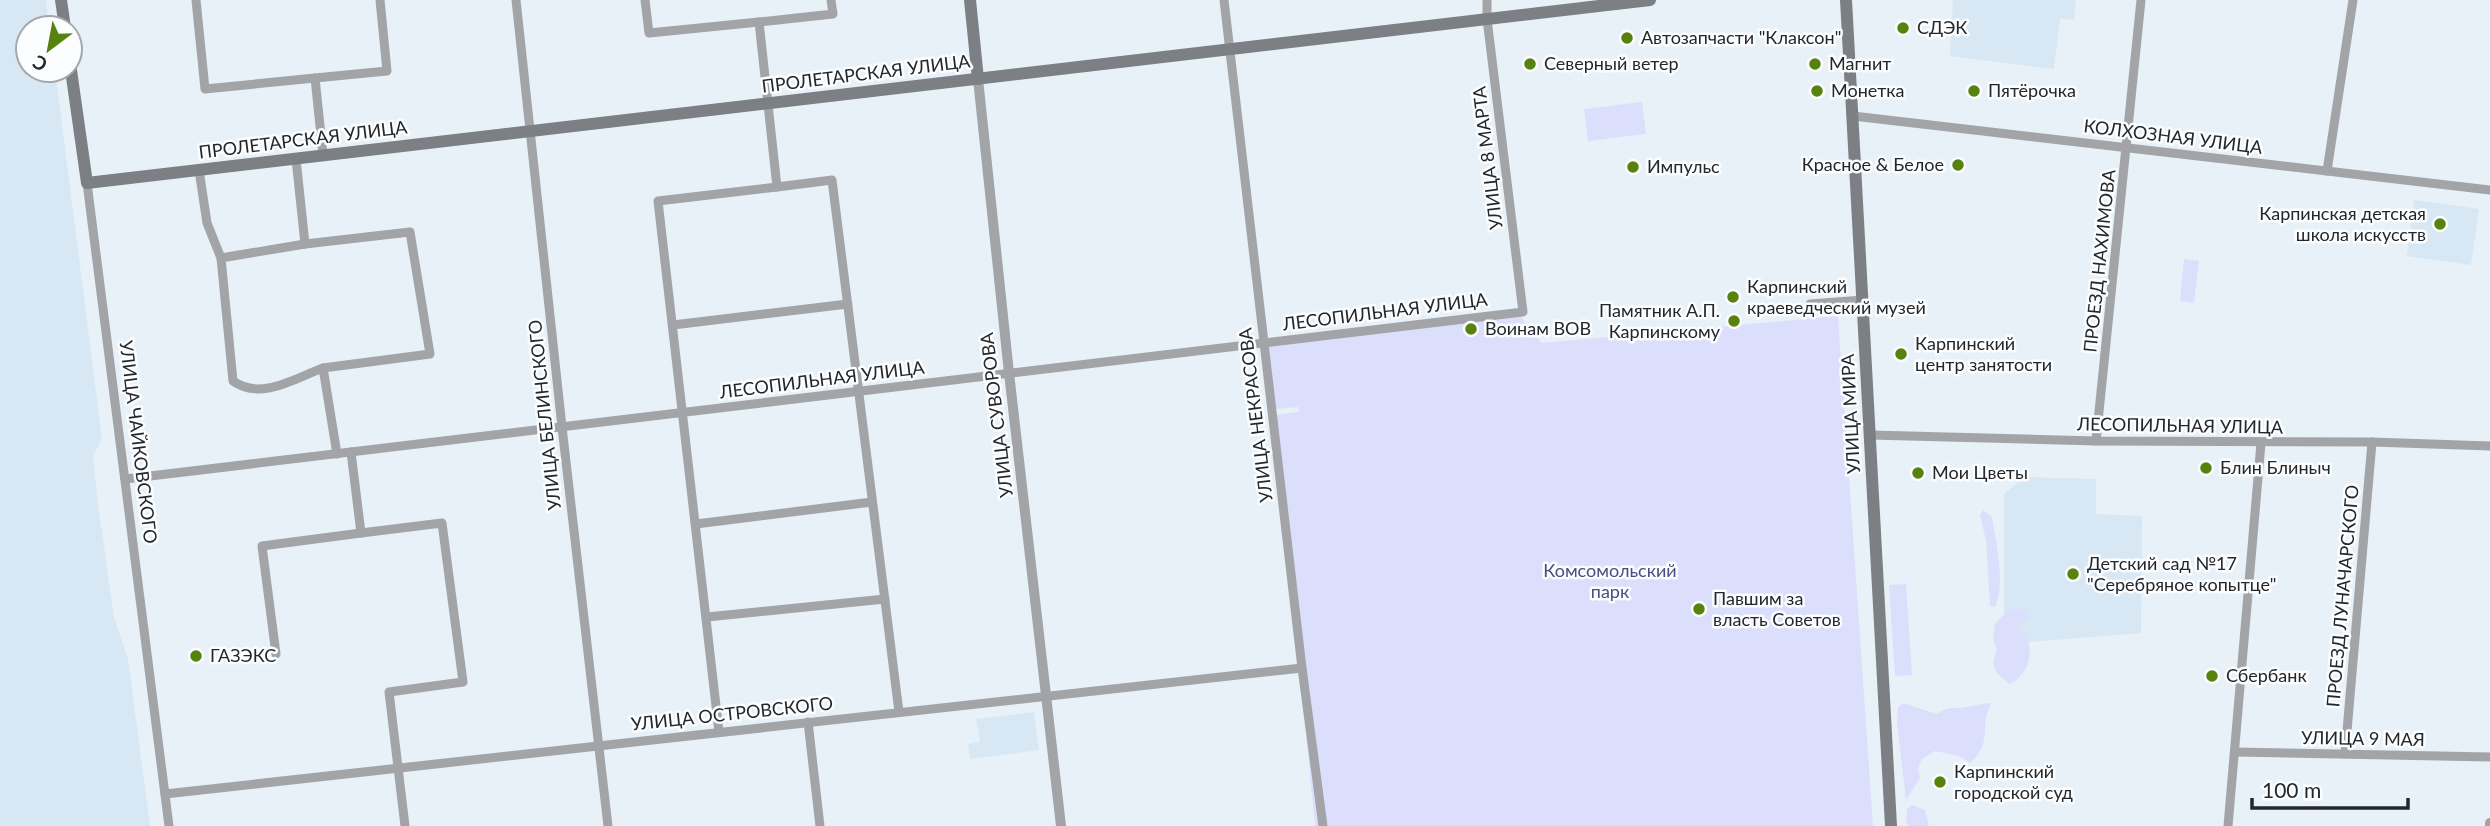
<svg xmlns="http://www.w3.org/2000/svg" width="2490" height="826" font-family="Lato,sans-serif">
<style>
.built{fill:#d7e7f3}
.green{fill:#dcdffb}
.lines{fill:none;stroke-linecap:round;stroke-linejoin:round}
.minor{stroke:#a2a4a8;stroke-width:9}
.tertiary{stroke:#a2a4a8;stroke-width:10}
.secondary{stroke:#7c8085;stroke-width:12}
.poi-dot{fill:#56820d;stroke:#fbfdff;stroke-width:2.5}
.labels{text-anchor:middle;stroke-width:5;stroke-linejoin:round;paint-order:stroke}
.poi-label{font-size:18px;fill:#24272a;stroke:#fbfdff;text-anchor:start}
.street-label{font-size:18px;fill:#24272a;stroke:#fbfdff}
.park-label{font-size:18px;fill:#4b4d82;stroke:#fbfdff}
</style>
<rect width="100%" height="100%" fill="#e8f1f8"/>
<g class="built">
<path d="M0,0H46L49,28H28V70H55L102,439L93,456L97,497L114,617L128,659L150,826H0Z"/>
<path d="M1953,0H2076L2074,20L2060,19L2054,69L1950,56Z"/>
<path d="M2414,200L2479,209L2471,265L2407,256Z"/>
<path d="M2024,477L2096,479V514L2142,516L2141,633L2004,644V494Z"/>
<path d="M1034,712L1039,750L970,759L968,744L980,742L976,719Z"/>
</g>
<g class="green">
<path d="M1642,102L1646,134L1588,141L1584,109Z"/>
<path d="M2184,259L2199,261L2194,303L2180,301Z"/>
<path d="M1838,316L1873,826H1315L1275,415L1299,412L1298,407L1276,409L1269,343L1521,317L1542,343Z"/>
<path d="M1983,510L1992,517C1996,542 2006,585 1995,607L1990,606L1986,540L1980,516Z"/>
<path d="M1906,584L1912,675L1895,676L1889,585Z"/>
<path d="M2019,609L2027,610L2029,617L2018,628C2038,642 2031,675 2009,684L1996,672L1993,662L1997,649L1993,639L1995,623L2009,610Z"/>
<path d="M1903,703L1937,714C1950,705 1952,710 1966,707C1976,706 1980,703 1991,703C1978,730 1994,741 1970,763L1959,756L1935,751L1922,759L1918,768L1920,778L1906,800L1897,723L1898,707Z"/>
<path d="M1912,805L1925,810L1929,826H1909L1906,822L1907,809Z"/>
</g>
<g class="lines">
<g class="minor">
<path d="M196,0L205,89L315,78L323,155"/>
<path d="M516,0L562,427L608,826"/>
<path d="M645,0L649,33L759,22L777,187L832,180L899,712"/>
<path d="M1224,0L1302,668L1323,826"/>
<path d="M759,22L833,14L831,0"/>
<path d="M315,78L387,71L380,0"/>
<path d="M1853,116L2490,190"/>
<path d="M296,159L305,244L410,232L430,354L323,368L337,454"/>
<path d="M199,170L207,223L221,258"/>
<path d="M2327,171L2353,0"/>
<path d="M87,183L169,826"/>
<path d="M305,244L221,258L233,381C261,401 295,378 323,368"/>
<path d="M1810,304L1863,300"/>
<path d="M673,325L848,304"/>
<path d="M1870,435L2096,441L2372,442L2490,446"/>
<path d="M2096,441L2141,0"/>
<path d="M351,452L361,533L442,523L463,682L389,692L405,826"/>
<path d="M125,479L1523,312L1487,19V0"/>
<path d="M696,524L872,502"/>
<path d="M707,617L885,599"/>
<path d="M276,654L262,546L361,533"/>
<path d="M808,722L820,826"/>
<path d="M719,732L658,201L777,187"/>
<path d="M2235,752L2490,757"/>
<path d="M2345,754L2372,442"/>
<path d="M165,794L1302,668"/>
<path d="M2228,826L2261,443"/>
</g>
<g class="tertiary">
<path d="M978,79L1009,373L1061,826"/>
<path d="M2490,826V823"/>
</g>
<g class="secondary">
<path d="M61,0L65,28"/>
<path d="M970,0L978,79"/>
<path d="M1846,0L1891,826"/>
<path d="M70,63L87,183L1650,0"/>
</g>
</g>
<g class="poi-dot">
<circle cx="1903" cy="28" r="7"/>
<circle cx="1627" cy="38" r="7"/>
<circle cx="1530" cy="64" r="7"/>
<circle cx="1815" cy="64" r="7"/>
<circle cx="1817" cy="91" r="7"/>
<circle cx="1974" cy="91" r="7"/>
<circle cx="1958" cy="165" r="7"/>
<circle cx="1633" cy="167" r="7"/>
<circle cx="2440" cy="224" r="7"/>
<circle cx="1733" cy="297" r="7"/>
<circle cx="1734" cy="321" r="7"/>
<circle cx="1471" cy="329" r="7"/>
<circle cx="1901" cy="354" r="7"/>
<circle cx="2206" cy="468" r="7"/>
<circle cx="1918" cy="473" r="7"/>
<circle cx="2073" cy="574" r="7"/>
<circle cx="1699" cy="609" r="7"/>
<circle cx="196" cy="656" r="7"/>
<circle cx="2212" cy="676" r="7"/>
<circle cx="1940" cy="782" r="7"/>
</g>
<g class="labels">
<g class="poi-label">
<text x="1917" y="34">СДЭК</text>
<text x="1641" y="44">Автозапчасти "Клаксон"</text>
<text x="1544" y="70">Северный ветер</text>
<text x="1829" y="70">Магнит</text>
<text x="1831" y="97">Монетка</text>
<text x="1988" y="97">Пятёрочка</text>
<text x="1944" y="171" text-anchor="end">Красное &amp; Белое</text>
<text x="1647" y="173">Импульс</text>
<text x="2426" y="220" text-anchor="end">Карпинская детская<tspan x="2426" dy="21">школа искусств</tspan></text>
<text x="1747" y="293">Карпинский<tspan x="1747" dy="21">краеведческий музей</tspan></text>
<text x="1720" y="317" text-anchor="end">Памятник А.П.<tspan x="1720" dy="21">Карпинскому</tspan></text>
<text x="1485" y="335">Воинам ВОВ</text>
<text x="1915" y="350">Карпинский<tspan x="1915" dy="21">центр занятости</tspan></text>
<text x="2220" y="474">Блин Блиныч</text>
<text x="1932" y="479">Мои Цветы</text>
<text x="2087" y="570">Детский сад №17<tspan x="2087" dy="21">"Серебряное копытце"</tspan></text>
<text x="1713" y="605">Павшим за<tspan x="1713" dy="21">власть Советов</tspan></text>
<text x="210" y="662">ГАЗЭКС</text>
<text x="2226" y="682">Сбербанк</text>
<text x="1954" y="778">Карпинский<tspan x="1954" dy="21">городской суд</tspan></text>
</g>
<g class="street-label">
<text transform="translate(866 74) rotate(-7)" y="6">ПРОЛЕТАРСКАЯ УЛИЦА</text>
<text transform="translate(2173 137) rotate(7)" y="6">КОЛХОЗНАЯ УЛИЦА</text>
<text transform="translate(303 140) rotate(-7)" y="6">ПРОЛЕТАРСКАЯ УЛИЦА</text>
<text transform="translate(1488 158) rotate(-97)" y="6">УЛИЦА 8 МАРТА</text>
<text transform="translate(2100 261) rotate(-84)" y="6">ПРОЕЗД НАХИМОВА</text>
<text transform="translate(1385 312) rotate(-7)" y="6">ЛЕСОПИЛЬНАЯ УЛИЦА</text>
<text transform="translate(822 380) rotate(-7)" y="6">ЛЕСОПИЛЬНАЯ УЛИЦА</text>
<text transform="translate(1851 414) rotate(-93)" y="6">УЛИЦА МИРА</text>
<text transform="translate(545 415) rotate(-96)" y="6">УЛИЦА БЕЛИНСКОГО</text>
<text transform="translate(997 415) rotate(-97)" y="6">УЛИЦА СУВОРОВА</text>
<text transform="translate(1256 415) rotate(-97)" y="6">УЛИЦА НЕКРАСОВА</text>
<text transform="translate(2180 426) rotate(1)" y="6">ЛЕСОПИЛЬНАЯ УЛИЦА</text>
<text transform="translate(138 442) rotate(83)" y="6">УЛИЦА ЧАЙКОВСКОГО</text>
<text transform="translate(2343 596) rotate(-85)" y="6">ПРОЕЗД ЛУНАЧАРСКОГО</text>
<text transform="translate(732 714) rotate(-6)" y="6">УЛИЦА ОСТРОВСКОГО</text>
<text transform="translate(2363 739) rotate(1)" y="6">УЛИЦА 9 МАЯ</text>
</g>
<g class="park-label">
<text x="1610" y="577">Комсомольский<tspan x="1610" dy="21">парк</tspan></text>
</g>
</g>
<g transform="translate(49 49) rotate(212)"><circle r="33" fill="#fbfdff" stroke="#a5a7aa" stroke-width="2"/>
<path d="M0-5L12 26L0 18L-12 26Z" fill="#56820d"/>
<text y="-10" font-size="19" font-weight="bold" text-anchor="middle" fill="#24272a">С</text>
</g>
<path d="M2252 798v10h156v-10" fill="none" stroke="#24272a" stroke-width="3.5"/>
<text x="2262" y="798" font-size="21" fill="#24272a" stroke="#fbfdff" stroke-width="5" paint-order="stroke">100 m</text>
</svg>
